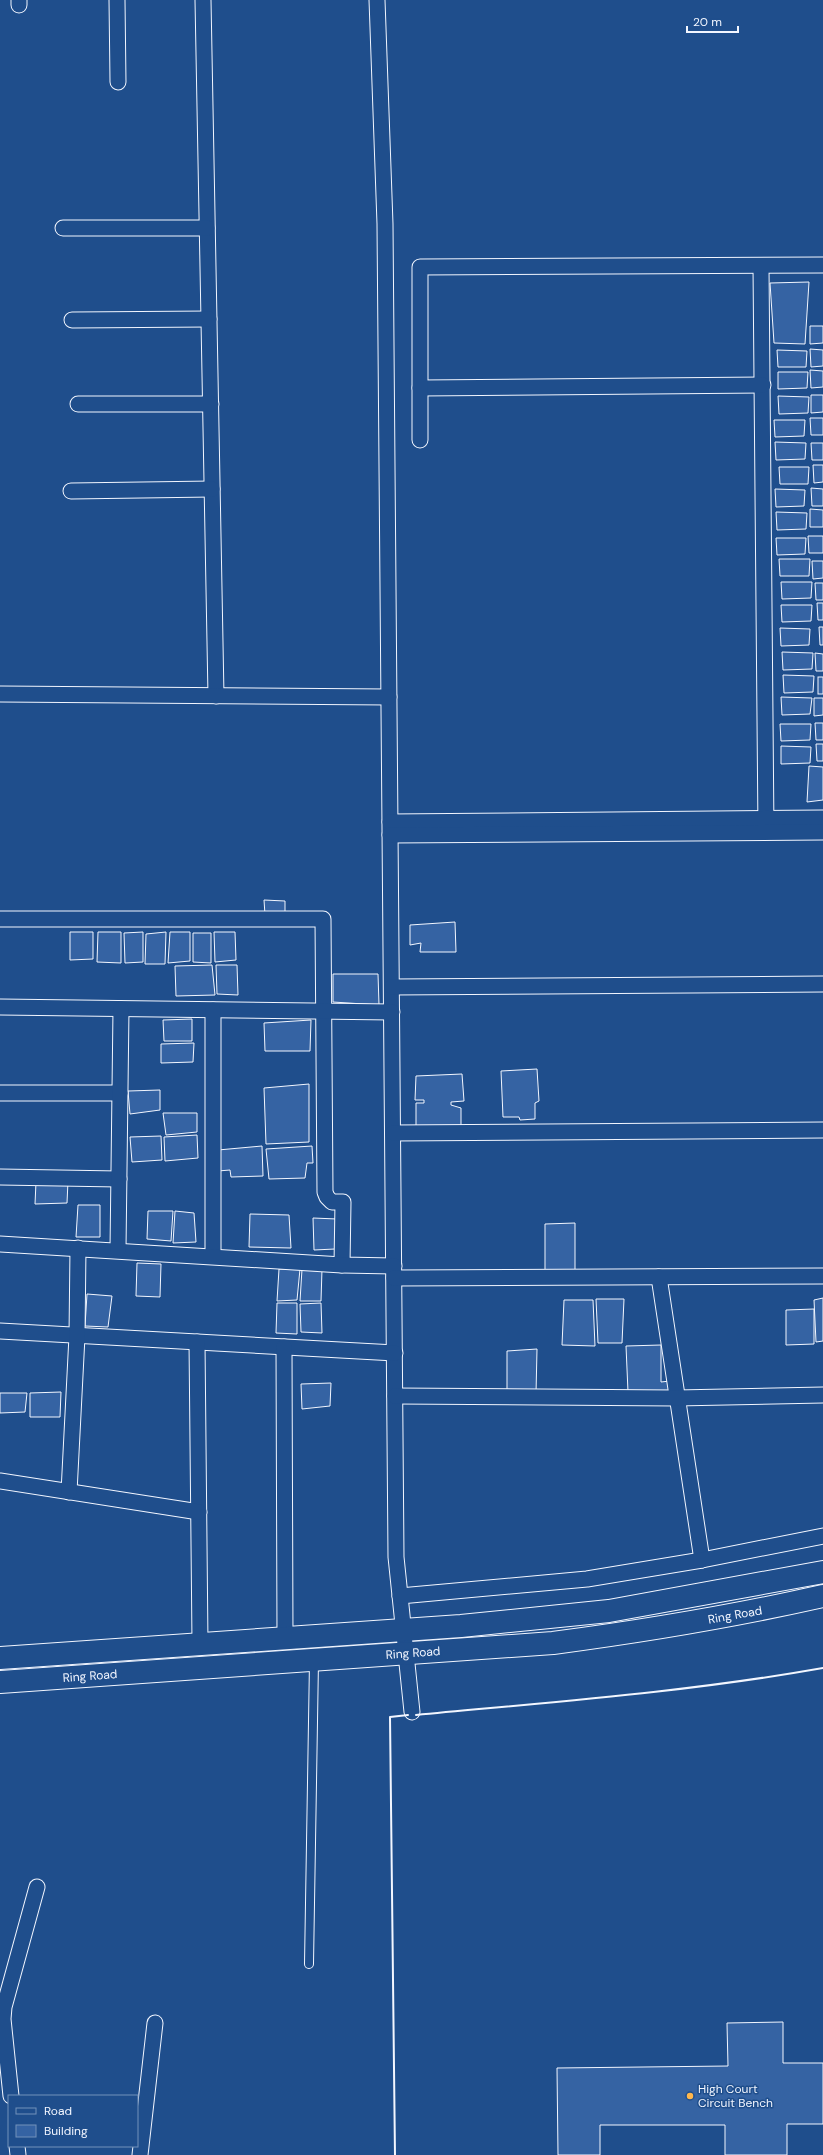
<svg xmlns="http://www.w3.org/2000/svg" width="823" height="2155" font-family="'DM Sans',sans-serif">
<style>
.building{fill:#3563a3;stroke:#f2f6ff}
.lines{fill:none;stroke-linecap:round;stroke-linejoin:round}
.service-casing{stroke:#f2f6ff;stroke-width:10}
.minor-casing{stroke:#f2f6ff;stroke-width:17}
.trunk-casing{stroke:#f2f6ff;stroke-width:24}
.service{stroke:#1f4e8c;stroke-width:8}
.minor{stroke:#1f4e8c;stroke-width:15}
.trunk{stroke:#1f4e8c;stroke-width:22}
.wall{stroke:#f2f6ff;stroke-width:2}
.poi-dot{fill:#ffb74d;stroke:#1f4e8c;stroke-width:1.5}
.labels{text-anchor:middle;stroke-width:3;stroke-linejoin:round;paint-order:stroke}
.street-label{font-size:12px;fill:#f2f6ff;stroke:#1f4e8c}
.poi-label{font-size:12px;fill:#f2f6ff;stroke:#1f4e8c;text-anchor:start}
</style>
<rect width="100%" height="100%" fill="#1f4e8c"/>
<g class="building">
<path d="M809,282L805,344L774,343L770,283Z"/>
<path d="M810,326H823V343L810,344Z"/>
<path d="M810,349L823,350V366L811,367Z"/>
<path d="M777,350L807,351L806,367H778Z"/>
<path d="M810,370L823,371V387L811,388Z"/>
<path d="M778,372H808L807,388L778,389Z"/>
<path d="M811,395H823V412L811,413Z"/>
<path d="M778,396L809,397L808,413L779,414Z"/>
<path d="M810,418H823V435H811Z"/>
<path d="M774,420H805L804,436L775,437Z"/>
<path d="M775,442L806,443L805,459L776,460Z"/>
<path d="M811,443H823V460H812Z"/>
<path d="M813,465H823V482L814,483Z"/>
<path d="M779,467H809L808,484H780Z"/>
<path d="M811,488L823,489V506H812Z"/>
<path d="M775,489L805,490L804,506L776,507Z"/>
<path d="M810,509L823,510V527H810Z"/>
<path d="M776,512L807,513L806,529L777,530Z"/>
<path d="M808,536H823V553H809Z"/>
<path d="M776,538H806L805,554L777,555Z"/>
<path d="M779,559H810L809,576H780Z"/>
<path d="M812,561H823V578L813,579Z"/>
<path d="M781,582H812L811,598L782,599Z"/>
<path d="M815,583H823V600H816Z"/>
<path d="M817,603H823V620H818Z"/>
<path d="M781,605H812L811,621L782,622Z"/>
<path d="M819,627H823V645H820Z"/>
<path d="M780,628L810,629L809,645L781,646Z"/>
<path d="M782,652L813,653L812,669L783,670Z"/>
<path d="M815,653L823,654V671H816Z"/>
<path d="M783,675L814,676L813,692L784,693Z"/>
<rect x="818" y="677" width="5" height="17"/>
<path d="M781,697L812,698L810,714L782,715Z"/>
<path d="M814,698H823V715L814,716Z"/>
<path d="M815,723H823V740H816Z"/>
<path d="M780,724H811L810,740L781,741Z"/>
<path d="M816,744H823V761H817Z"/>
<path d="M781,746L811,747L810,763L781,764Z"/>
<path d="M809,766L823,767V800L807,802Z"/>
<path d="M264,900L285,901V914L265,915Z"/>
<path d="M455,922L456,952H420L421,943L410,945V925Z"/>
<path d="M70,932H93V959L70,960Z"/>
<path d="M98,932H121V963L97,962Z"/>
<path d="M143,932V962L125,963L124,933Z"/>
<path d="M166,932L165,964H145L146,934Z"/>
<path d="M170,932H190V961L168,963Z"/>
<path d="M214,932H235L236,960L215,962Z"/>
<path d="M193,933H211V963L193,962Z"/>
<path d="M212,965L215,995L176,996L175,966Z"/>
<path d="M216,965H237L238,995L217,994Z"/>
<path d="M333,974H378L379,1005L333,1002Z"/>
<path d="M192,1019V1041H164L163,1020Z"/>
<path d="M311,1020L310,1051H265L264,1023Z"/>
<path d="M194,1043L193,1062L161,1063V1044Z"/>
<path d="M537,1069L539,1101L535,1103V1119L520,1120L519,1117H503L501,1071Z"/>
<path d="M462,1074L464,1101L451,1102V1105L461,1108V1128H416V1103H424V1100H415L416,1076Z"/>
<path d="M309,1084V1142L266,1144L264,1088Z"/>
<path d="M160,1090V1110L130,1114L128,1091Z"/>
<path d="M163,1113H197V1132L166,1135Z"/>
<path d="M197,1135L198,1158L165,1161L164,1137Z"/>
<path d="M161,1136L162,1160L132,1162L130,1137Z"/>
<path d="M262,1146L263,1176L231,1177L230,1170L218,1171V1150Z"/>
<path d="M312,1146L313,1163H307L305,1178L269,1179L266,1149Z"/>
<path d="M68,1181L67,1203L35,1204L36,1182Z"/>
<path d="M78,1205H100V1237H76Z"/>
<path d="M148,1211H173L171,1241L147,1239Z"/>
<path d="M175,1211L194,1213L196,1242L173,1243Z"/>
<path d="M250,1214L289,1215L291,1248L249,1247Z"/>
<path d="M313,1218L337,1219L335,1249L314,1250Z"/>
<path d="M575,1223V1272H545V1224Z"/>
<path d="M137,1263L161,1264L160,1297L136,1296Z"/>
<path d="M279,1269H300L297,1300L277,1301Z"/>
<path d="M302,1269H322L321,1301H300Z"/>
<path d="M87,1294L112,1296L108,1327L85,1326Z"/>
<path d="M823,1298V1341L816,1342L814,1300Z"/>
<path d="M596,1299H624L622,1343H598Z"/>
<path d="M564,1300H593L595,1346L562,1345Z"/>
<path d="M277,1303H297V1334L276,1333Z"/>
<path d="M321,1303L322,1333L301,1332L300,1304Z"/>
<path d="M814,1309V1344L786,1345V1310Z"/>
<path d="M661,1345V1382L670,1381L669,1391L628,1392L626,1346Z"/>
<path d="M537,1349L536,1394H507V1351Z"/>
<path d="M331,1383L330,1406L302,1409L301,1384Z"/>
<path d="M61,1392L60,1417H30V1393Z"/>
<path d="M0,1393H27L25,1412L0,1413Z"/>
<path d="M783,2022V2063H823V2124H787V2155H725V2125H600V2155H558L557,2068L728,2066L727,2023Z"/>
</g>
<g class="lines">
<defs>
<path id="service" d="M309,1964L314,1661"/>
<g id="minor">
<path d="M19,0V5"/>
<path d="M117,0L118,82"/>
<path d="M203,0L216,696"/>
<path d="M377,0L385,224L396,1557L412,1712"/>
<path d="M63,228H207"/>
<path d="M761,267L766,832"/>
<path d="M72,320L209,319"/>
<path d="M420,388L763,385"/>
<path d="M78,404H211"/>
<path d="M420,440V267L823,265"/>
<path d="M71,491L212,489"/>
<path d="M0,694L389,697"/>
<path d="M390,822L823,818"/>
<path d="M390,835L823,832"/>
<path d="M0,919H323L325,1192L327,1197L332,1202H343L342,1265"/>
<path d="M392,987L823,984"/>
<path d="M0,1007L392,1012"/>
<path d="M213,1010V1255"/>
<path d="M0,1093H120"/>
<path d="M393,1133L823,1130"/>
<path d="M0,1177L119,1179"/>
<path d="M0,1244L342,1265L394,1266"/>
<path d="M118,1250L121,1009"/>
<path d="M659,1277L702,1560"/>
<path d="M394,1278L823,1276"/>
<path d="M0,1331L395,1353"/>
<path d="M197,1342L200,1643"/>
<path d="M284,1347L285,1637"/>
<path d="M395,1396L676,1398L823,1395"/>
<path d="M0,1481L199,1512"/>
<path d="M69,1492L77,1336L78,1248"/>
<path d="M400,1596L587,1579L702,1560L823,1536"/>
<path d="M11,2096L3,2019L4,2007L37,1887"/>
<path d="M17,2146L18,2155"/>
<path d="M140,2155L155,2023"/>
</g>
<g id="trunk">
<path d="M0,1658L461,1626L609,1611L823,1572"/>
<path d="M0,1682L553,1643C644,1631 734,1616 823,1596"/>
</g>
</defs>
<use href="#service" class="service-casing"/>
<use href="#minor" class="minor-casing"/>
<use href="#trunk" class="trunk-casing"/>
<use href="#service" class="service"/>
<use href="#minor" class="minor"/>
<use href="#trunk" class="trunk"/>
<g class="wall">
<path d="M416,1715C552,1702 688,1692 823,1668"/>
<path d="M395,2155L390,1717L408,1715"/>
</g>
</g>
<circle class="poi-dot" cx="690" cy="2096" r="4"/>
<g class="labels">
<g class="street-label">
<text transform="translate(735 1615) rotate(-10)" y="4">Ring Road</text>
<text transform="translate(413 1653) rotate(-4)" y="4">Ring Road</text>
<text transform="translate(90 1676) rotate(-4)" y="4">Ring Road</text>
</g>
<g class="poi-label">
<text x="698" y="2093">High Court<tspan x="698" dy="14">Circuit Bench</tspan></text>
</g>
</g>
<rect x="8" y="2095" width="130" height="52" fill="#1f4e8c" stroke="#7391ba"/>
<rect x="16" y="2108" width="20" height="6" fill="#1f4e8c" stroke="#7391ba"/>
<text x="44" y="2115" font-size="12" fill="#f2f6ff">Road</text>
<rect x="16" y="2125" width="20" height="12" fill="#3563a3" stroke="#7391ba"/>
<text x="44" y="2135" font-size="12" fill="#f2f6ff">Building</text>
<path d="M687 26v6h51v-6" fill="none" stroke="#f2f6ff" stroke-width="2"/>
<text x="693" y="26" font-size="12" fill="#f2f6ff" stroke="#1f4e8c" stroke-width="3" paint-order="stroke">20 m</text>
</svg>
